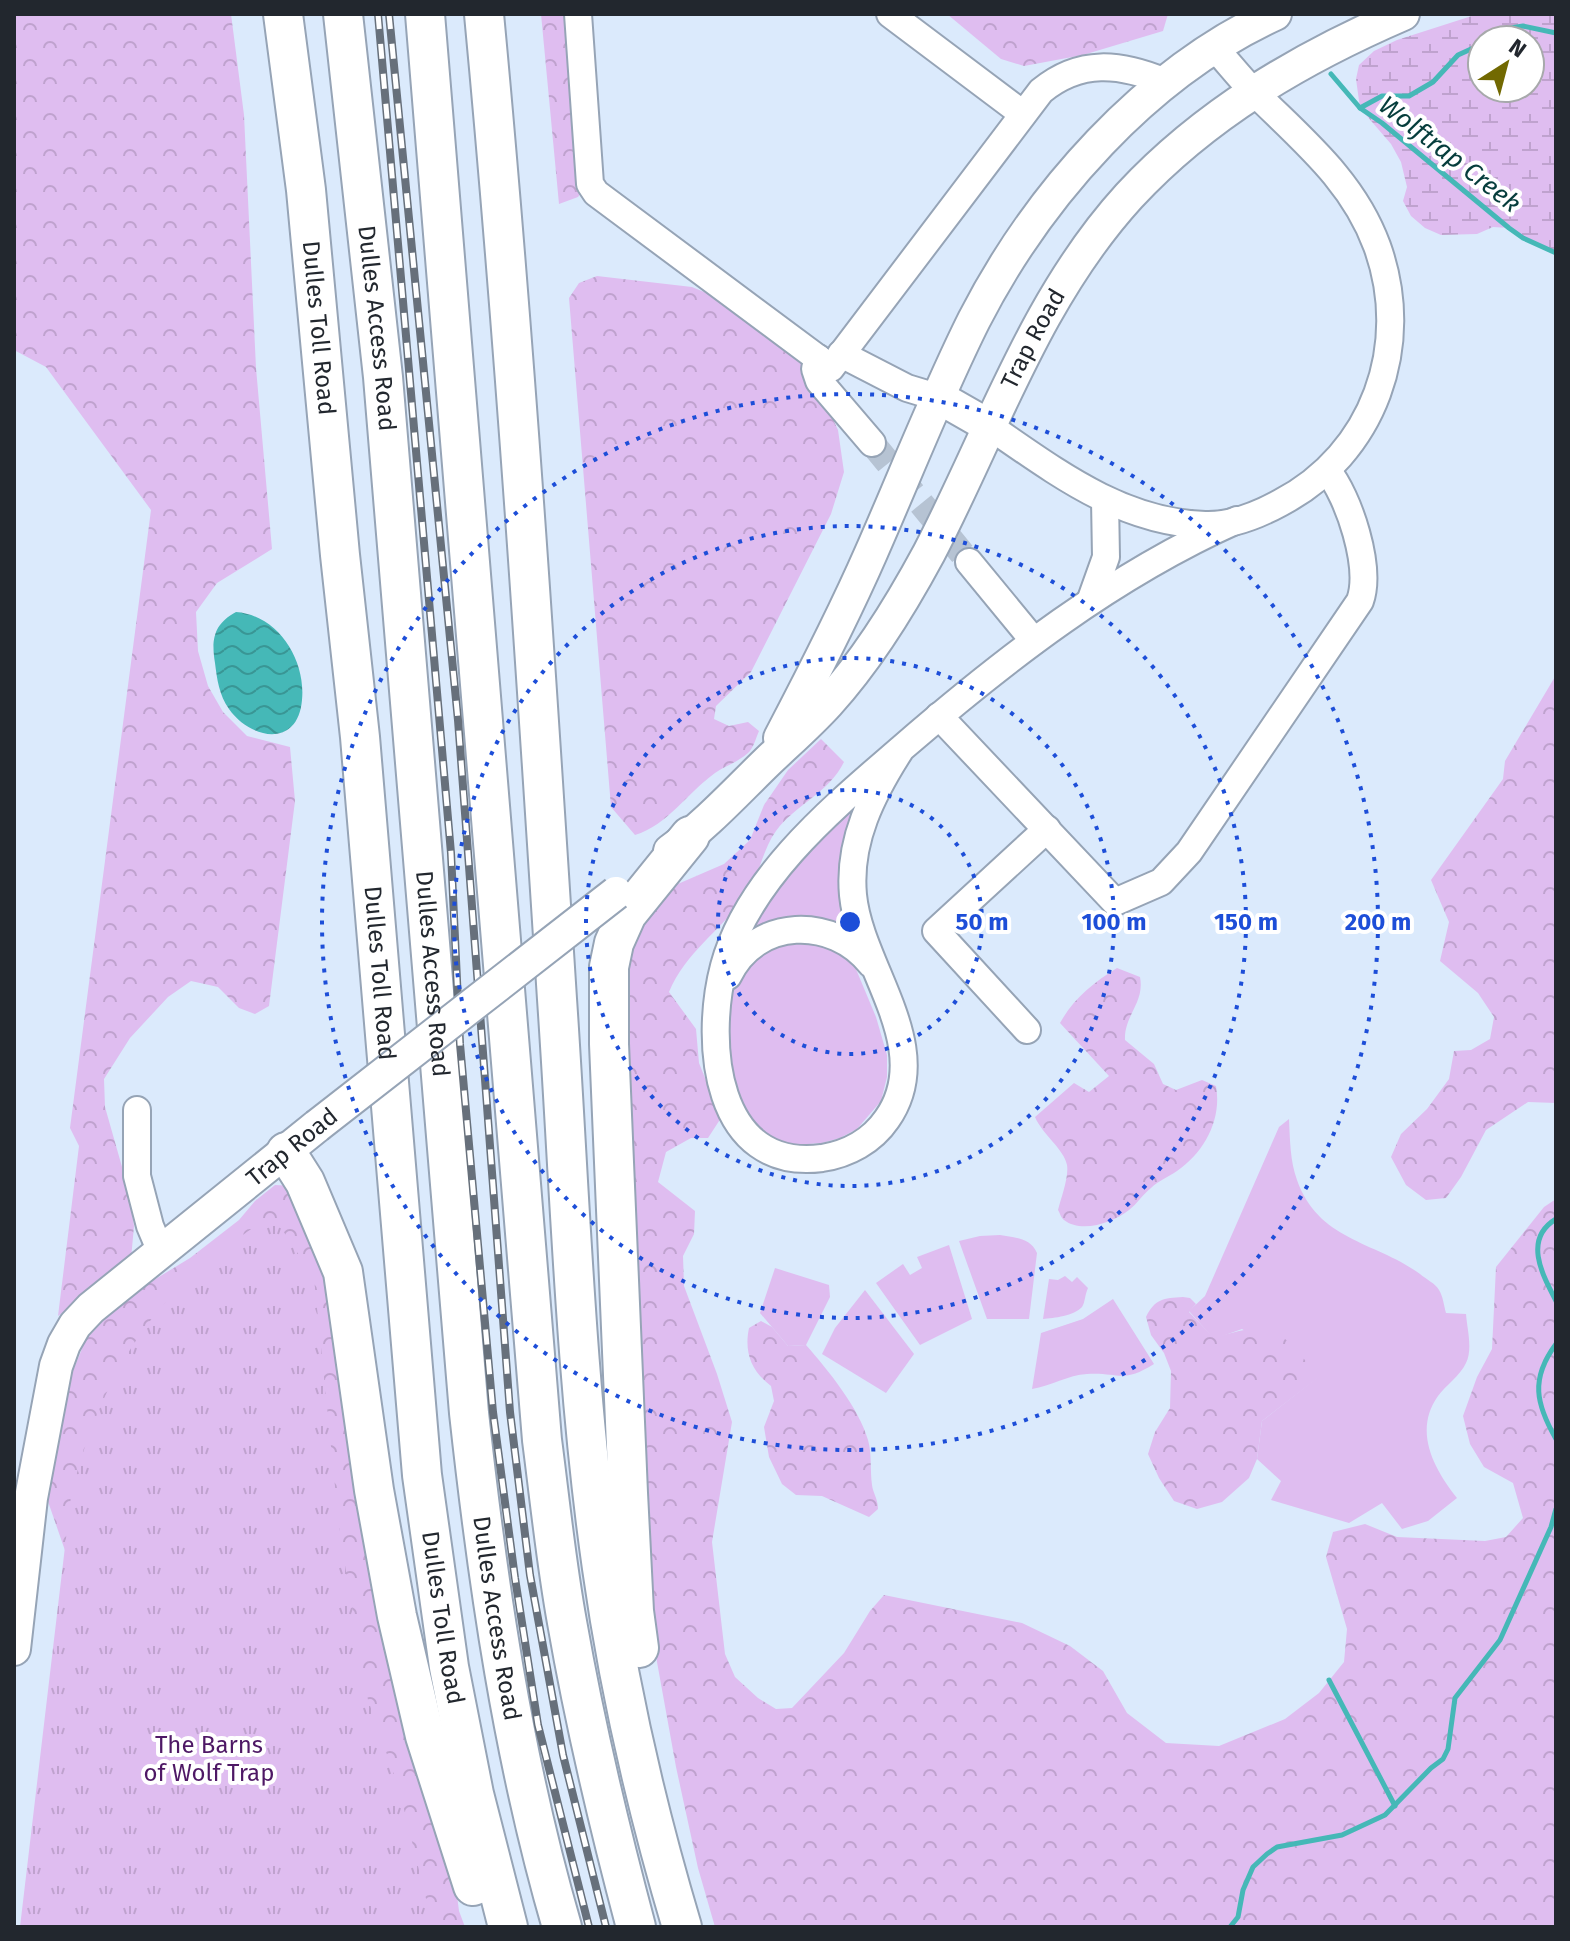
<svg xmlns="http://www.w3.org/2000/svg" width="1570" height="1941" font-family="'Fira Sans',sans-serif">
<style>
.grass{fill:#dfbdf0}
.forest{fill:url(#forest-crowns)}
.wetland{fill:url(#wetland-marsh);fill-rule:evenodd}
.park{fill:url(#park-tufts)}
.water{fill:url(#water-waves)}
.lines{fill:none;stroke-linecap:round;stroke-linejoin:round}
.stream{stroke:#45b8b7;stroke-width:5}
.minor-tunnel{stroke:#b6c3d3;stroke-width:26;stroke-dasharray:26 13;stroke-linecap:butt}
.minor-casing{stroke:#96a4b6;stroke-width:30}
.major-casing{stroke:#96a4b6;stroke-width:36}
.highway-casing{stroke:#96a4b6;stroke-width:42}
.minor{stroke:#fff;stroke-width:26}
.major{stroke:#fff;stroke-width:32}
.highway{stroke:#fff;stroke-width:38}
.rail-casing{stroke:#67707b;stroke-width:8}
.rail{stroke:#fff;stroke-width:5;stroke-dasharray:15;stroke-linecap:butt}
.major-bridge-casing{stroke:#96a4b6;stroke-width:36;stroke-linecap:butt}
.major-bridge{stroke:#fff;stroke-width:32}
.ring{fill:none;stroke:#1d4ed8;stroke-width:4;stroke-dasharray:4 8}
.labels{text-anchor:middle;stroke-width:8;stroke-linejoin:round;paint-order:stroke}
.street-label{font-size:24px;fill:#22272e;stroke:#fff}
.park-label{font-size:24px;fill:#4e1865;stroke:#fff}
.water-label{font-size:26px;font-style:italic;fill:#063d3c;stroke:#fff}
.centre{fill:#1d4ed8;stroke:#fff;stroke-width:4}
.ring-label{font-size:24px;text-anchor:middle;font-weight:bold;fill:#1d4ed8;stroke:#fff;stroke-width:8;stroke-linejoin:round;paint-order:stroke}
</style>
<defs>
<pattern id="forest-crowns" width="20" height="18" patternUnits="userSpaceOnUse" patternTransform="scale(2)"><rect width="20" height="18" fill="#dfbdf0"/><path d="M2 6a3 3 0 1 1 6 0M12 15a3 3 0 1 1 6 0" fill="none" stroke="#bfa2ce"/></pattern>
<pattern id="wetland-marsh" width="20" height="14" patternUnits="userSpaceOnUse" patternTransform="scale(2)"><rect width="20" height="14" fill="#dfbdf0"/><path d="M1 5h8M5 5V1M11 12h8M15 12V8" fill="none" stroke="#bfa2ce"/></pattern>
<pattern id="park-tufts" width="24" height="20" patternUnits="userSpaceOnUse" patternTransform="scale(2)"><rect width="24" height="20" fill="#dfbdf0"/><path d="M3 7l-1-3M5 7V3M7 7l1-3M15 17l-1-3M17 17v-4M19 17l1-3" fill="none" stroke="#bfa2ce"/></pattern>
<pattern id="water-waves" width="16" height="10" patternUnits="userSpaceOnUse" patternTransform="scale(2)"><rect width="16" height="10" fill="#45b8b7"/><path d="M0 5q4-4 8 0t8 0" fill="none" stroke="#399695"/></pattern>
</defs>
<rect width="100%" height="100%" fill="#dbeafc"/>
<g class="grass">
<path d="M860,797L851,936L739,946L770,892Z"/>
<path d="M820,941L853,962L876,1017L887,1055V1077L881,1101L857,1129L840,1138L822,1143L794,1145L772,1142L749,1122L727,1067L728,999L745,966L778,942Z"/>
<path d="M1289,1119C1290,1140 1290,1161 1297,1180C1318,1241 1377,1242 1420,1274C1426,1279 1436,1284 1439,1290C1443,1296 1444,1306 1446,1313L1466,1314C1467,1328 1473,1349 1466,1363C1460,1376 1446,1385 1438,1396C1413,1431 1434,1469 1457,1498L1428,1521L1402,1529L1382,1503L1349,1523L1271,1500L1281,1481L1257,1459L1262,1421L1318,1377L1242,1329L1214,1339L1189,1311L1205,1296L1279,1127Z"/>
<path d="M1000,1235C1015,1238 1030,1237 1037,1253L1029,1319H987L959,1241L980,1236Z"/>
<path d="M949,1245L972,1319L920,1345L876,1283L903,1264L910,1275L922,1268L917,1257Z"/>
<path d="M775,1268L829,1285L830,1297L806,1345L788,1346L760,1313Z"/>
<path d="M1065,1276L1072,1282L1077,1277L1088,1288C1085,1294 1085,1303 1082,1307C1074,1316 1054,1318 1043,1319L1049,1279L1058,1280Z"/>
<path d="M865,1290L914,1354L886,1393L822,1354L835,1328Z"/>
<path d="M1113,1299L1154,1364C1122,1384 1119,1372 1087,1374C1068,1375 1051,1386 1032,1389L1041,1333L1083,1319Z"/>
</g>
<g class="forest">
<path d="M14,14H231L244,115L256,368L272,549L217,583L196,612L198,651L208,686L223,712L247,736L290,747L295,801L269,1006L255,1014L239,1008L218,987L191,981L168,997L130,1038L104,1079L105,1107L128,1188L134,1226L131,1259L58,1316L79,1146L70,1128L151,510L46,367L14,350Z"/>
<path d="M541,14H571L585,187L578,197L559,204Z"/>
<path d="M947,14H1168L1163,31L1083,55L1024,66L1001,59Z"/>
<path d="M597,276L692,287L721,299L784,341L811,373L838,430L844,472L831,514L751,672L716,706L714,719L729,726L748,722L759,731C756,738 753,749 748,753C738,762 725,766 715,773C687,793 668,825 635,835L611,807L569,298L579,283Z"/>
<path d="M1556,675V1103L1528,1102L1486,1130L1461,1177L1446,1198L1426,1200L1406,1185L1391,1157L1401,1134L1427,1109L1449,1079L1454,1051L1471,1050L1490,1039L1494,1017L1478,993L1440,961L1449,922L1431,880L1503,779L1505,761Z"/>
<path d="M821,739L844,762C829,793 796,804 776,831C762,850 759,878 745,897C720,931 686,952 669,992L696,1029L699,1063L721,1118L708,1138H691L666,1152L658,1182L695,1211L694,1234L683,1256L684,1286L717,1374L732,1422L712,1542L725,1654L735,1677L758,1698L776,1709L792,1708L844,1653L870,1611L884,1595L1022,1623L1070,1646L1103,1671L1127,1713L1166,1743L1219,1746L1285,1719L1319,1693L1344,1662L1347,1629L1326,1557L1333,1532L1365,1524L1397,1537L1485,1541L1506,1537L1523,1518L1513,1483L1484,1467L1470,1444L1463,1416L1477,1377L1492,1349L1496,1267L1544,1207L1556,1199V1927H715L698,1868L676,1767L657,1662L645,1570L625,1112L628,935L650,896L724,864L750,840L764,805L788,770Z"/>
<path d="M1117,968L1140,977C1145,1003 1124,1015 1125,1040L1154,1064L1163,1084L1176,1090L1202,1080L1216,1086C1222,1119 1205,1152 1177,1171C1168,1177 1158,1181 1151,1188C1143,1194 1137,1204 1129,1210C1114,1222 1082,1234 1064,1220C1061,1218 1060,1213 1058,1210C1061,1198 1069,1177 1067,1165C1064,1149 1042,1134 1035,1117L1074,1083L1089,1092L1109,1076L1060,1023C1074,998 1093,983 1117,968Z"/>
<path d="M275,1185L295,1186L315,1223L451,1848L459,1911L465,1927H425L69,1562L44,1490L57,1410L86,1339L126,1297L190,1258L239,1220L255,1201Z"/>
<path d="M1183,1297L1190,1298L1196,1304L1189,1312L1214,1338C1276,1318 1280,1330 1319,1377L1262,1421L1257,1459L1249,1478L1222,1502L1197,1509L1174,1501L1159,1478L1148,1454L1155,1432L1170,1408L1171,1371L1164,1353L1151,1335L1146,1317C1155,1299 1163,1298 1183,1297Z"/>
<path d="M761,1321L772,1327L788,1346L806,1345C828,1370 859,1408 868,1440C872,1454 870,1470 872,1485C873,1493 878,1499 878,1509L869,1517L822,1496L796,1495L782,1484L769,1457L764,1427L774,1401L771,1386C751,1371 744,1352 749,1328Z"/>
</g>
<path class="wetland" d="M1478,14H1556V253L1523,238L1509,228L1493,227L1477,234L1441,235L1425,228L1411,216L1403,201L1407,187L1401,162L1391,144L1360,108L1356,79L1359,65L1374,51L1397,40ZM1482,40H1530V88H1482Z"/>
<path class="park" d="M272,1214L314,1278L340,1536L368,1700L399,1789L433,1927H20L71,1496C92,1408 132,1325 203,1265C225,1247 249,1231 272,1214Z"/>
<path class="water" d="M236,612C278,615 306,660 302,700C298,748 251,740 229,709C219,695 217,679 215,663C211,639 214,624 236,612Z"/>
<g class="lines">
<g class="stream">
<path d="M1488,40L1505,29L1523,26L1556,33"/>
<path d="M1331,74L1360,108L1382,123L1509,228L1523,238L1556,253"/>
<path d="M1360,108L1382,96H1409L1433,82L1458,55L1482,44"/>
<path d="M1556,1219C1523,1239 1542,1274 1556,1301"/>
<path d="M1556,1344C1530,1379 1536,1404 1556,1439"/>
<path d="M1329,1680L1395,1806"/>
<path d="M1230,1927L1238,1917L1243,1890L1253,1867L1267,1854L1277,1847L1342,1835L1385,1815L1431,1768L1443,1759L1448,1749L1455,1698L1500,1640L1551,1527L1556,1509"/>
</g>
<path class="minor-tunnel" d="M872,443L969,562"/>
<defs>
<g id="minor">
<path d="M578,14L590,184L596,193L831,368L1041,91C1080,59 1120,63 1165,82"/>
<path d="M890,14L1023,114"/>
<path d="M841,354L907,388L940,398"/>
<path d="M818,358L815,369L819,381L872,443"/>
<path d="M989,426C1055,471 1120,522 1205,525C1230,526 1258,515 1280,503C1374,454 1413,345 1377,246C1353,180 1301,139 1253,91C1239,77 1227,61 1213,46"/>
<path d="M969,562L1034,641"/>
<path d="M1091,599L1106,557L1105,500"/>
<path d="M939,716L1115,902L1161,882L1189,852L1360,601C1372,567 1349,497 1327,470"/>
<path d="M901,749C872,794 848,841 853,895C860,968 937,1048 887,1119C872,1141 848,1154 822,1158C714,1172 704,1041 724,966C748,877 835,806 902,748C1005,659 1112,576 1237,520"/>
<path d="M728,976C756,917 833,916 871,964"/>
<path d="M1027,1030L936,931L1047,829"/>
<path d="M137,1110V1176L150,1226L161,1252"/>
</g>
<g id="major">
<path d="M940,398L989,426"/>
<path d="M780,738C812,677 843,617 871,553C905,476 936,396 974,320C1038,195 1146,73 1275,14"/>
<path id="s1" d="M670,851C707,824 735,793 767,762C788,742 809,724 828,703C868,659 901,605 929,553C992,432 1035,299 1129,196C1205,114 1301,58 1403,14"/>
<path d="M14,1649L31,1498L56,1366L64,1344L75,1325L91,1308L317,1126"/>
</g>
<g id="highway">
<path id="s2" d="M283,14L306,190L340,555L360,737L422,1475L449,1667L474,1794L508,1927"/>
<path id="s3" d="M343,14L383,377L469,1413C488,1586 513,1759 562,1927"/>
<path d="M425,14L542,1440C550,1501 556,1562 567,1622C585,1725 609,1826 636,1927"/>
<path d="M484,14C515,342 536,670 557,999C570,1189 575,1380 602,1568C619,1689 647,1810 682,1927"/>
<path d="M286,1152L305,1182L343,1272L374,1490L397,1616L425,1736L473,1886"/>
<path d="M639,1648L634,1611L628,1493L609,1044V967L614,943L627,914L690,836"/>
</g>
</defs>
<use href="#minor" class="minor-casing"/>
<use href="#major" class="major-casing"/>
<use href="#highway" class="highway-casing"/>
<use href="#minor" class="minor"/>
<use href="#major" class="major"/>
<use href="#highway" class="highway"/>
<defs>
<g id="rail">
<path d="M378,14L451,853L460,1044L493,1412L515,1578L538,1725L589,1927"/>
<path d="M389,14L458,720L510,1412L530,1575L563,1755L606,1927"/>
</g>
</defs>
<use href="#rail" class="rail-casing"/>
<use href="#rail" class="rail"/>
<defs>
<path id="major-bridge" d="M317,1126L616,893"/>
</defs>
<use href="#major-bridge" class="major-bridge-casing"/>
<use href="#major-bridge" class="major-bridge"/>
</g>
<g class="ring">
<circle cx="850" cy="922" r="132"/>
<circle cx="850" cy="922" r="264"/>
<circle cx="850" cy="922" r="396"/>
<circle cx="850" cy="922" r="528"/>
</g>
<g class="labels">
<g class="street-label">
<text dy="8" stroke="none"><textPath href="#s2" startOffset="316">Dulles Toll Road</textPath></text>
<text dy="8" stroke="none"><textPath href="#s3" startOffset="316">Dulles Access Road</textPath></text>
<text dy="8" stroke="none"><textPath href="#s1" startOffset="636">Trap Road</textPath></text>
<text dy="8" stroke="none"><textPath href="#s2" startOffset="964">Dulles Toll Road</textPath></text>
<text dy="8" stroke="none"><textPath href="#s3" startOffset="964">Dulles Access Road</textPath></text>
<text transform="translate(292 1147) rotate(-39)" y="8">Trap Road</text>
<text dy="8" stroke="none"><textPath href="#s2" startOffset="1612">Dulles Toll Road</textPath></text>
<text dy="8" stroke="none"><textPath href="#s3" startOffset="1612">Dulles Access Road</textPath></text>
</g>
<g class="park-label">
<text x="209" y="1753">The Barns<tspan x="209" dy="28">of Wolf Trap</tspan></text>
</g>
<g class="water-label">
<text transform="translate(1450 154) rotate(38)" y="9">Wolftrap Creek</text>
</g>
</g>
<circle cx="850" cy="922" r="12" class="centre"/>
<g class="ring-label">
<text x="982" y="930">50 m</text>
<text x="1114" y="930">100 m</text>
<text x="1246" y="930">150 m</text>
<text x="1378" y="930">200 m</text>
</g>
<rect width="1570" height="1941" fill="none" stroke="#22272e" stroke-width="32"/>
<g transform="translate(1506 64) rotate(36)"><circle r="38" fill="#ffffff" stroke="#a7a9ab" stroke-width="2"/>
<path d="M0-6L14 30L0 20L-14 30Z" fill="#726901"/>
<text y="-12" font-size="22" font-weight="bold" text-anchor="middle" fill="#22272e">N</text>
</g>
</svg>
